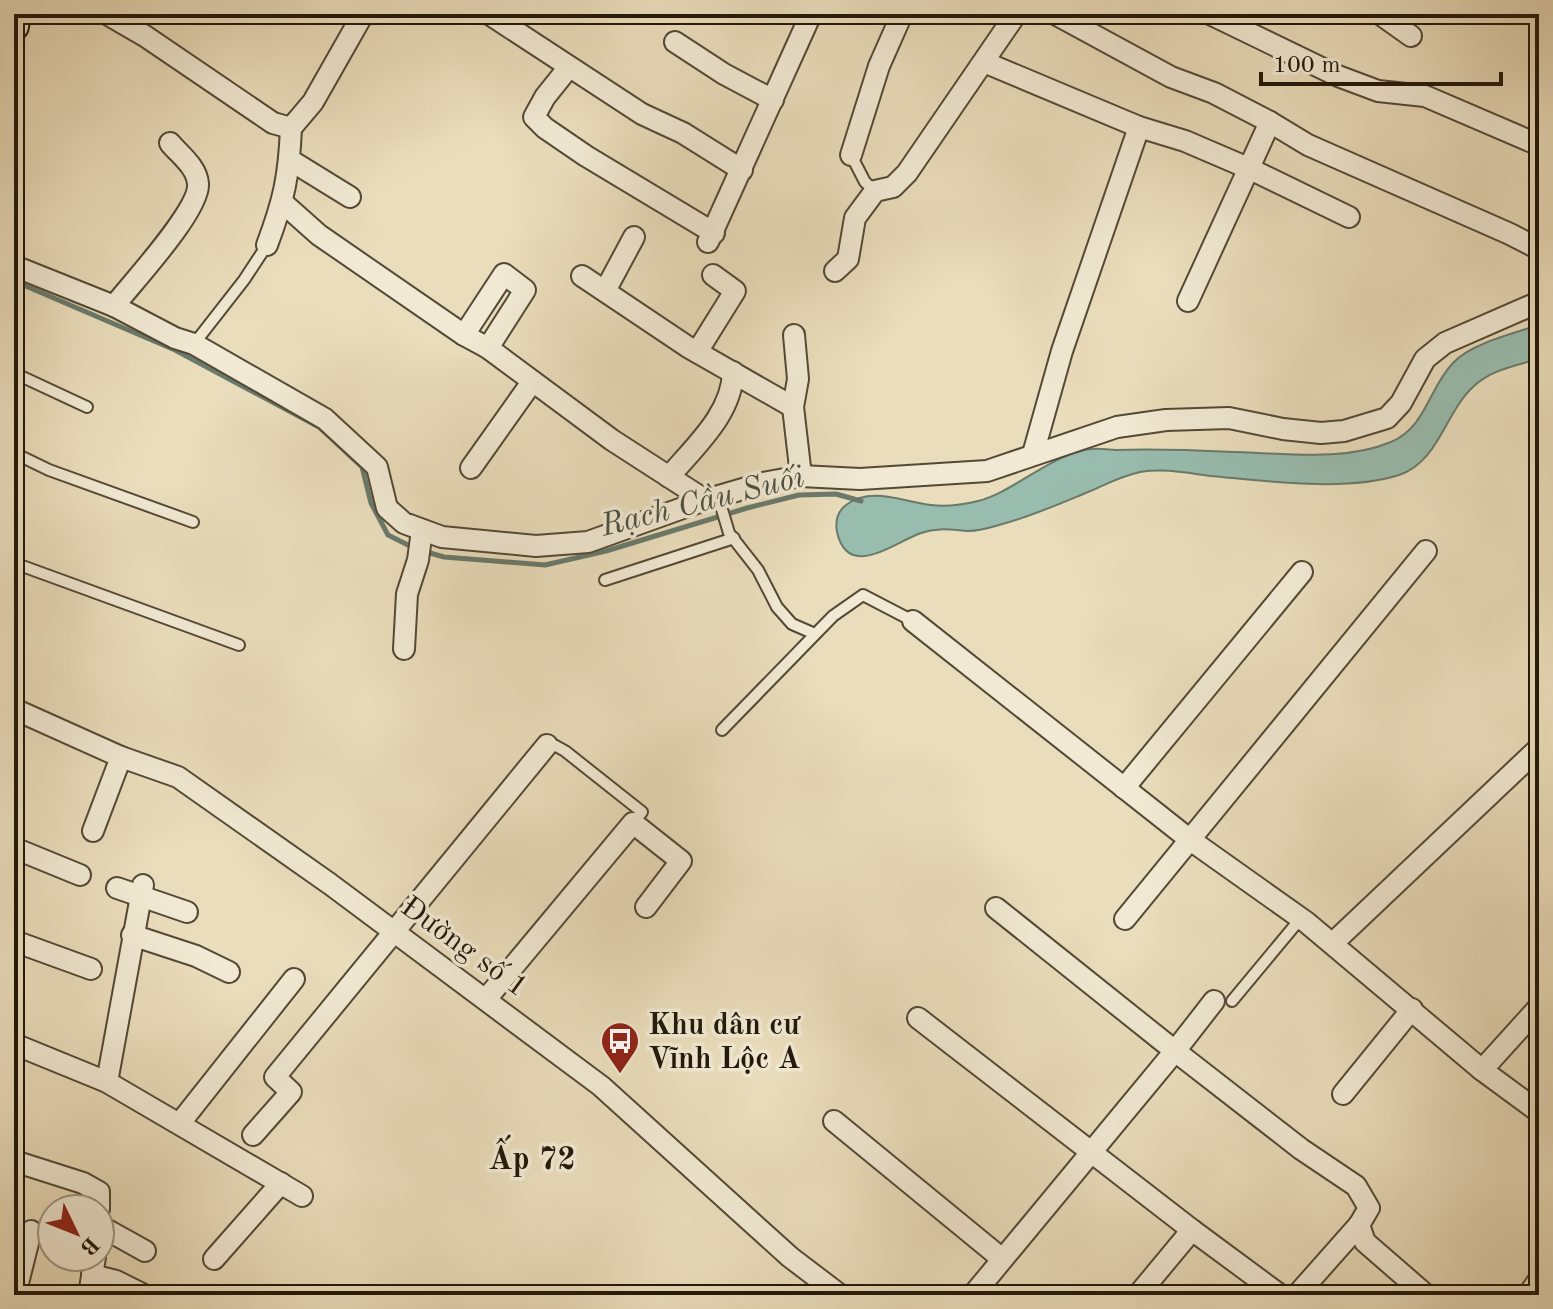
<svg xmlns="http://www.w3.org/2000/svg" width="1553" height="1309" font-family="'Old Standard TT',serif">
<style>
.water{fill:#98bcae;stroke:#697a6c;stroke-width:2}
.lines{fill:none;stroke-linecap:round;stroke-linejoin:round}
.stream{stroke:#697a6c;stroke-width:5}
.lane-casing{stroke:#544936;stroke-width:14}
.street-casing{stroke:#544936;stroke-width:24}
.secondary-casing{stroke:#22180a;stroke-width:32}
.lane{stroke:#f1e9d3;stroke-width:10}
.street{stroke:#f1e9d3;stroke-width:20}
.secondary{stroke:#f1e9d3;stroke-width:28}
.labels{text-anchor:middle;stroke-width:7;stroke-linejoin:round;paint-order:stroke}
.street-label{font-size:30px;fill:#22180a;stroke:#f1e9d3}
.poi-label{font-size:30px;font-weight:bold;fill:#22180a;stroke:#f1e9d3;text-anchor:start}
.water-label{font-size:32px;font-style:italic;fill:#4b5143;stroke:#f1e9d3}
.neighbourhood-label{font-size:32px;font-weight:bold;fill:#22180a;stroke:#f1e9d3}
</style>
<rect width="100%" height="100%" fill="#eaddbb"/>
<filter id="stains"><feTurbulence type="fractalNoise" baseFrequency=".0025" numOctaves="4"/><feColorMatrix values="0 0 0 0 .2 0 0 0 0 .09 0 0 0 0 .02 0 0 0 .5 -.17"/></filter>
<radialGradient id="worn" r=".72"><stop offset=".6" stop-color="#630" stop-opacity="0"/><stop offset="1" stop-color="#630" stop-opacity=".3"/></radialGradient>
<path class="water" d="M1539,325V359C1517,365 1491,370 1474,386C1445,412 1439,462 1399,475C1346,492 1266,481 1211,476C1187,473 1164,468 1140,472C1121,476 1105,485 1088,492C1059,504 1030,517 999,525C989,528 979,531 968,531C952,530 938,527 921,533C895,542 848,581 837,532C835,521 837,512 846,505C872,486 903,502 931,505C946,507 962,505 978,501C1014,492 1056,451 1092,449C1100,448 1108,450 1116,450C1164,448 1211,451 1258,453C1302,455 1350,459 1391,442C1427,426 1428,389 1453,363C1470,344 1514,333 1539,325Z"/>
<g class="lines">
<g class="stream">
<path d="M14,281L175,350L319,427L362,467L371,503L388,535L414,548"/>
<path d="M423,551L444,557L545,565L606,551L747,508L799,495L836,494L861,501"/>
</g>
<defs>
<g id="lane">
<path d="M851,155L865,182L875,191"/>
<path d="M194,344L244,280L267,245"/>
<path d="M14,373L87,407"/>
<path d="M14,453L49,470L193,522"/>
<path d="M718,496L729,533L758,570L777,607L792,624L815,634"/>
<path d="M14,563L239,645"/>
<path d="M605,580L734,538"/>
<path d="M722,730L833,616L863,595L913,621"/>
<path d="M547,745L556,746L565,751L642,812L633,823"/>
<path d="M1232,1001L1301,918"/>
<path d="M1522,1295L1539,1271"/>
</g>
<g id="street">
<path d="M107,14L145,36L273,123L291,128L313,102L363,14"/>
<path d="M489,14L642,114L683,133L742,170"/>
<path d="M1055,14L1171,77L1214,93L1270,122L1308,145L1510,234L1539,249"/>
<path d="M1210,14L1338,76L1378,91L1425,96L1539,145"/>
<path d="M1380,14L1411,36"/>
<path d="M675,42L724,74L773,100"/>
<path d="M984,62L1139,127L1185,141L1248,168L1349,217"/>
<path d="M569,67L545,97L534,117L545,128L586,156L714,233"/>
<path d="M851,155L879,66L902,14"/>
<path d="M290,160L350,197"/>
<path d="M283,203L319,235L464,335L488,348L612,440L705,500"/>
<path d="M708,242L811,14"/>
<path d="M267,245C284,200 289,176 291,128"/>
<path d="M14,266L114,306L175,338L194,344L325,419L377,467L387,508L404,523L442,537L536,546L588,542L705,500L763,483L801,476L860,479L987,471L1117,427L1166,420L1229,418L1283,429L1321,433L1344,431L1387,418L1401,403L1425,359L1445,343L1539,302"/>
<path d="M835,271L848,259L855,218L875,191L893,187L907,173L1016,14"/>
<path d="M582,276L688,347L793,407L801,476"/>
<path d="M605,291L634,237"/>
<path d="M1188,301L1270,122"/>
<path d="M114,306C132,283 200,210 198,184C197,167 180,155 170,143"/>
<path d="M464,335L504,274L525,290L488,348"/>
<path d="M697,352L735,291L713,275"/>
<path d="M793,407L798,379L794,335"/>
<path d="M1033,454L1062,351L1139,127"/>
<path d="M471,468L532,382"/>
<path d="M669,477C695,446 732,414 733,372"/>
<path d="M913,621L1189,839L1306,922L1482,1070L1539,1007"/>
<path d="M404,649L407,594L418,560L422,530"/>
<path d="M14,709L121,757L178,777L330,884L601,1086L790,1257L840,1295"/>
<path d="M1124,788L1302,572"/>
<path d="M93,831L121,757"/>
<path d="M14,848L80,875"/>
<path d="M117,888L187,912"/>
<path d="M996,908L1175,1051L1214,1001"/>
<path d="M1125,919L1426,551"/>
<path d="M132,935L196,956L229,972"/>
<path d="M14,941L91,969"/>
<path d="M1333,943L1539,748"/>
<path d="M487,998L633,823L681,861L646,907"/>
<path d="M918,1018L1192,1230L1280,1295"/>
<path d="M14,1044L107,1082L302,1196"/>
<path d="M1482,1070L1539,1112"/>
<path d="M107,1082L143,885"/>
<path d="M1343,1094L1412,1009"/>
<path d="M834,1121L1001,1258"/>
<path d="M180,1123L294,979"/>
<path d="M253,1135L291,1092L275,1077L547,745"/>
<path d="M14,1161L83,1183L99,1192V1209"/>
<path d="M100,1226L145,1251"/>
<path d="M214,1259L281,1183"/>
<path d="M92,1275L116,1281L144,1295"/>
<path d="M15,1295L31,1231"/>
<path d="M89,1295L95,1257"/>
<path d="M973,1295L1175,1051L1301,1149L1356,1186L1369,1208L1359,1225L1365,1242L1426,1295"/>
<path d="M1138,1295L1192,1230"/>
<path d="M1297,1295L1359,1225"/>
</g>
<path id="secondary" d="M14,26L16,14"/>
</defs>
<use href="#lane" class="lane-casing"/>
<use href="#street" class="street-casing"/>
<use href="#secondary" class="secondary-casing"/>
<use href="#lane" class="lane"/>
<use href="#street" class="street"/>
<use href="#secondary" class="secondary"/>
</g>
<defs>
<symbol id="bus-pin" viewBox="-11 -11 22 30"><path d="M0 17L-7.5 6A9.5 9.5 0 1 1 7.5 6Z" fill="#8f2418" stroke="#f1e9d3"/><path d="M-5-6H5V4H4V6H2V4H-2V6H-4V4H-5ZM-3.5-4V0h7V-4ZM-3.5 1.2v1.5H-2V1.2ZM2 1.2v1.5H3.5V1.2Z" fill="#fff"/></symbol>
</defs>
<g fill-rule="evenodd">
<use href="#bus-pin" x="598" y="1019" width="44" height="60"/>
</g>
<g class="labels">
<g class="street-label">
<text transform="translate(465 946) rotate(36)" y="10">Đường số 1</text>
</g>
<g class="poi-label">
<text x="648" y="1034">Khu dân cư<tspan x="648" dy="34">Vĩnh Lộc A</tspan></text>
</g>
<g class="water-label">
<text transform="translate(702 500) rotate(-14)" y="11">Rạch Cầu Suối</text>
</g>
<g class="neighbourhood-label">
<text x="532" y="1169">Ấp 72</text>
</g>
</g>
<rect width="1553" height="1309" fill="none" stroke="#eaddbb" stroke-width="48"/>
<rect x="16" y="16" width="1521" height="1277" fill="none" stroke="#22180a" stroke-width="4"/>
<rect x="24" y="24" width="1505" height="1261" fill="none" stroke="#22180a" stroke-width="2"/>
<g transform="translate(76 1233) rotate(133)"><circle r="38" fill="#f1e9d3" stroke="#9e9583" stroke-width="2"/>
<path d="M0-6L14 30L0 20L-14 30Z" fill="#8f2418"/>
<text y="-12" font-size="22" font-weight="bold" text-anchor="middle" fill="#22180a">B</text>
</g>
<path d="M1261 72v12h240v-12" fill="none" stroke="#22180a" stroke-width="4"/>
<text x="1273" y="72" font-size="24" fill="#22180a" stroke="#f1e9d3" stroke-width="6" paint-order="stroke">100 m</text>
<rect width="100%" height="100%" filter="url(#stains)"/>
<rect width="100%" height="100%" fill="url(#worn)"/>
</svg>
